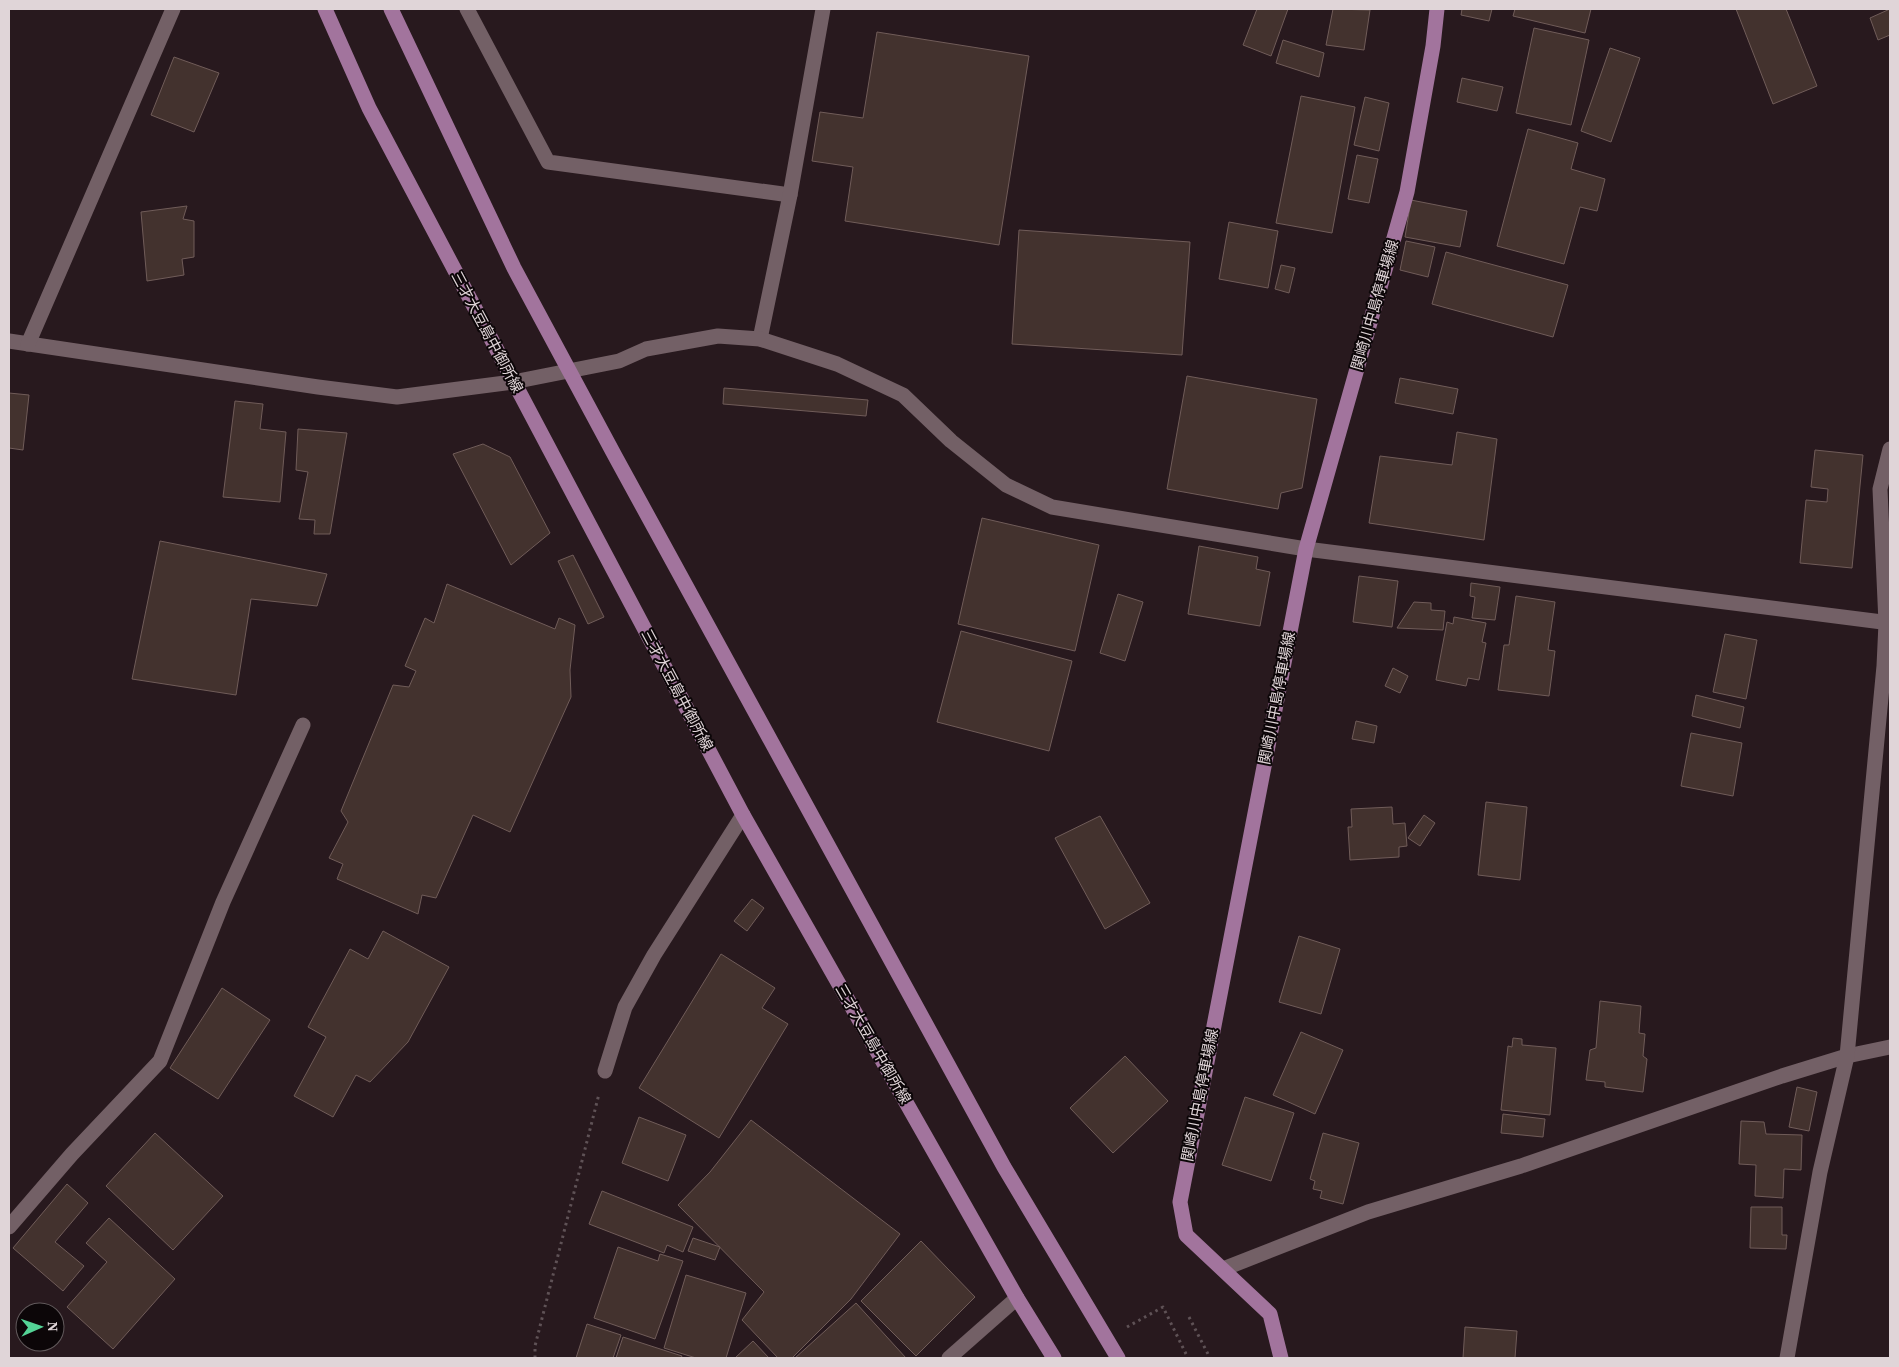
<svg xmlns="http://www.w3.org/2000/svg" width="1899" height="1367" font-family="'Source Serif 4','Noto Sans JP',serif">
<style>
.building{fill:#43322e;stroke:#705c59}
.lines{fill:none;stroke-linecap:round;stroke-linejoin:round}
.path{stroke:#5f5256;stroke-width:3;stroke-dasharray:2.5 4;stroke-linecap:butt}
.minor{stroke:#736066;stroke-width:15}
.major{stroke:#a2749d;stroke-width:15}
.labels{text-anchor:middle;stroke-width:4;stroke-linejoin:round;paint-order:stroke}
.street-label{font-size:15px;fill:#e0d5d8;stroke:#0c0608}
</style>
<rect width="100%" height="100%" fill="#28191e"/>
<g class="building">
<path d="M1257,9H1288L1271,56L1243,45Z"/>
<path d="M1333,9L1370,10L1364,50L1326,45Z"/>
<path d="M1462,9H1492L1489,21L1461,15Z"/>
<path d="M1515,9H1591L1585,33L1513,16Z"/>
<path d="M1736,9H1786L1817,86L1773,104Z"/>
<path d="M1890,9V35L1878,40L1870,18Z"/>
<path d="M1534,28L1589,40L1571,125L1516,113Z"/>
<path d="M877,32L1029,56L999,245L845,221L853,167L812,161L820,112L863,118Z"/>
<path d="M1283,40L1324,53L1319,77L1276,63Z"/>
<path d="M1610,48L1640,58L1611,142L1581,131Z"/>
<path d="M174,57L219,73L194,132L151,115Z"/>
<path d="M1462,78L1503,87L1497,111L1457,102Z"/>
<path d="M1301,96L1355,107L1332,233L1276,223Z"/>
<path d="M1365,97L1389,103L1379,151L1354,145Z"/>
<path d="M1528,129L1578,143L1571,169L1605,179L1597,211L1580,207L1564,264L1497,246Z"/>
<path d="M1357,155L1378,159L1369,203L1348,199Z"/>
<path d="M1411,200L1467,211L1460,247L1405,237Z"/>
<path d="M187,206L183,219L194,221V257L182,259L184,275L147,281L141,212Z"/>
<path d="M1229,222L1278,231L1268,288L1219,279Z"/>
<path d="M1019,230L1190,242L1182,355L1012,344Z"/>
<path d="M1406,241L1435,247L1428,277L1400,270Z"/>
<path d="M1446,252L1568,285L1553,337L1432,304Z"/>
<path d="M1281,265L1295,268L1289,293L1275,289Z"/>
<path d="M1187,376L1317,399L1302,488L1281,493L1278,509L1167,489Z"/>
<path d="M1400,378L1458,389L1453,414L1395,403Z"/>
<path d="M724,388L868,400L866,416L723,404Z"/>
<path d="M9,393L29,395L23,450L9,448Z"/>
<path d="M235,401L263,404L260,429L286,432L280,502L223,497Z"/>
<path d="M298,429L347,433L330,534H314L315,520L299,519L308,472L296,470Z"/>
<path d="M1457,432L1497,439L1484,540L1369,523L1380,456L1452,465Z"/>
<path d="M483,444L510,457L550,533L511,565L453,454Z"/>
<path d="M1815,450L1863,455L1852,568L1800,563L1806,500L1827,502L1828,489L1811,487Z"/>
<path d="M982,518L1099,545L1075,651L958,624Z"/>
<path d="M160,541L327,574L317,606L251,599L236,695L132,679Z"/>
<path d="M1199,546L1258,557L1256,569L1270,572L1260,626L1188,614Z"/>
<path d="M573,555L604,617L588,624L558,561Z"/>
<path d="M1359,576L1398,581L1392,627L1353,622Z"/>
<path d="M1471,583L1500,587L1495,620L1472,618L1475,597L1470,596Z"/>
<path d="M447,584L555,629L559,618L575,625L570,670L571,697L510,832L473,815L436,898L422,895L418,914L337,879L343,864L329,858L348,822L341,811L393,685L409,687L416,671L405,666L425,618L434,623Z"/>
<path d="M1118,594L1143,602L1125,661L1100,653Z"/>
<path d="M1516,596L1555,602L1548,650L1555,651L1549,696L1498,690L1504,645H1509Z"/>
<path d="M1414,602L1431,603V610L1445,611L1443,630L1397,628Z"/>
<path d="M1454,617L1486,623L1482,642L1486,643L1479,680L1468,678L1466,686L1436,680L1447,622L1453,624Z"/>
<path d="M961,631L1072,661L1049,751L937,722Z"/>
<path d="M1725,634L1757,640L1746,699L1713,692Z"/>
<path d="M1393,668L1408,676L1400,693L1385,686Z"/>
<path d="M1696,695L1744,707L1740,728L1692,716Z"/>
<path d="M1356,721L1377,726L1374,743L1352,739Z"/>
<path d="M1691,733L1742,743L1733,796L1681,786Z"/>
<path d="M1486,802L1527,807L1520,880L1478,875Z"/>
<path d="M1392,807L1393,824L1405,823L1407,846L1399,847V857L1350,860L1348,827H1352L1351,809Z"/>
<path d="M1424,815L1435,823L1420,846L1408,838Z"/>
<path d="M1100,816L1150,903L1105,929L1055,838Z"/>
<path d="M752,899L764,908L747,931L734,921Z"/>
<path d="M383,931L449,967L408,1042L370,1082L356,1075L333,1117L294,1096L326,1037L308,1027L350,949L368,959Z"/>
<path d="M1299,936L1340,949L1321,1014L1279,1002Z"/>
<path d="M721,954L775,988L762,1008L788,1024L719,1138L639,1088Z"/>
<path d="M222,988L270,1020L218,1099L170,1068Z"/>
<path d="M1600,1001L1641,1006L1639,1033L1645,1034L1643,1056L1647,1059L1643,1092L1605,1087V1082L1586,1080L1590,1050L1596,1048Z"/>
<path d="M1301,1032L1343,1050L1315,1114L1273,1095Z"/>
<path d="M1513,1038L1522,1039V1045L1556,1048L1550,1115L1501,1110L1508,1046L1512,1047Z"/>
<path d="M1125,1056L1168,1101L1113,1153L1070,1108Z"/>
<path d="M1797,1087L1817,1092L1809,1131L1789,1127Z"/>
<path d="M1245,1097L1294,1113L1271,1181L1222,1165Z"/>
<path d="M1503,1114L1545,1119L1543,1137L1501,1133Z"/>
<path d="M639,1117L686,1135L668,1181L622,1163Z"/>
<path d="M751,1120L900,1234L851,1299L792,1358H778L742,1320L764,1292L678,1205L710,1172Z"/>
<path d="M1741,1121L1764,1122L1766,1134L1802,1135L1801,1170L1784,1169L1783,1198L1755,1196L1756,1165L1739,1164Z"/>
<path d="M155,1133L223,1196L173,1250L106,1186Z"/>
<path d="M1323,1133L1359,1143L1343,1204L1320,1198L1322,1191L1313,1189L1315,1181L1310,1179Z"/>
<path d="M67,1184L88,1203L55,1242L84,1266L63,1291L13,1248Z"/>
<path d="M602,1191L693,1227L683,1252L667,1245L664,1253L589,1224Z"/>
<path d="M1751,1207H1782V1235H1787L1786,1249L1750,1248Z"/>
<path d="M109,1218L175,1279L113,1349L67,1307L107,1262L86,1243Z"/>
<path d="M693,1238L720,1247L715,1260L688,1251Z"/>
<path d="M921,1241L975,1297L916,1356L861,1301Z"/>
<path d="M618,1247L658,1261L660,1254L683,1261L655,1339L594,1318Z"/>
<path d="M686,1275L746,1293L726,1358H696L664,1348Z"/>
<path d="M856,1303L906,1358H795Z"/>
<path d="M587,1324L621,1335L613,1358H576Z"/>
<path d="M1465,1327L1517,1331L1515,1358H1463Z"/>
<path d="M623,1337L682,1356L681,1358H616Z"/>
<path d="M753,1341L769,1358H735Z"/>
</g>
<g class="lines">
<g class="path">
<path d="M1189,1317L1210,1358"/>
<path d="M1127,1327L1163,1307L1188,1358"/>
<path d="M535,1358V1346L599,1094"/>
</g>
<g class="minor">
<path d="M467,9L548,162L790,195"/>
<path d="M760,339L790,195L823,9"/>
<path d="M9,341L318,387L397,397L513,382L619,361L646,349L718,336L760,339L837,364L903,395L951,441L1006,485L1052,507L1306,549L1890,623"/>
<path d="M28,344L173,9"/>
<path d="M605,1071L625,1007L654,955L743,815"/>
<path d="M9,1227L72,1154L160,1061L223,902L303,725"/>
<path d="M1223,1269L1368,1212L1521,1166L1782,1076L1847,1056L1890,1047"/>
<path d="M949,1358L1017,1298"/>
<path d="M1787,1358L1820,1172L1847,1056L1884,666L1886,623L1880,489L1890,449"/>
</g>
<g class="major">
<path d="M325,9L369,108L743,815L1017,1298L1054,1358"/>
<path d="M391,9L514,268L615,456L1004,1167L1118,1358"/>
<path d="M1281,1358L1270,1314L1186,1235L1180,1202L1306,549L1407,192L1433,46L1437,9"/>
</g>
</g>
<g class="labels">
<g class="street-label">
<text transform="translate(1375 305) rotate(-74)" y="5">関崎川中島停車場線</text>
<text transform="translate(487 332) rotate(62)" y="5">三才大豆島中御所線</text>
<text transform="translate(677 690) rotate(62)" y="5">三才大豆島中御所線</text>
<text transform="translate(1277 698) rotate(-79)" y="5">関崎川中島停車場線</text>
<text transform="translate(873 1044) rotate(60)" y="5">三才大豆島中御所線</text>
<text transform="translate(1200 1095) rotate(-79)" y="5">関崎川中島停車場線</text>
</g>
</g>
<rect width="1899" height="1367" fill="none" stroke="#e0d5d8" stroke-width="20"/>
<g transform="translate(40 1327) rotate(88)"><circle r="24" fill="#0c0608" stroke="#61595b"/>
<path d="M0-4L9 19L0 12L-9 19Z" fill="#54d396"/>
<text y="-8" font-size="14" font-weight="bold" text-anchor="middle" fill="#e0d5d8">N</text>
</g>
</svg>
